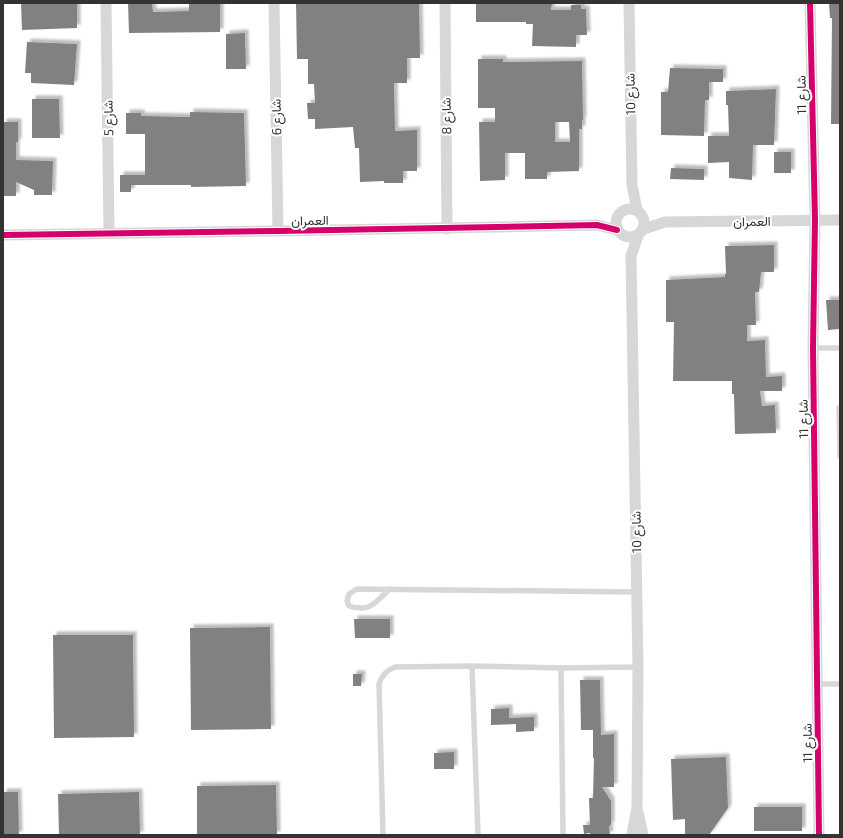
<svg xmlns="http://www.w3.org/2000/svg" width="843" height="838" font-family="'Exo 2',Vazirmatn,sans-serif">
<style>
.building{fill:#818181;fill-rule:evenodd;filter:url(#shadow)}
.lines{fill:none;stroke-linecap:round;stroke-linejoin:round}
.service{stroke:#d7d7d7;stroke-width:5.5}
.minor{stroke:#d7d7d7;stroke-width:11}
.cycleway-casing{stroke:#fff;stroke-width:8}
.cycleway{stroke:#d6006c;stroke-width:6}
.labels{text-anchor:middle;stroke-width:4;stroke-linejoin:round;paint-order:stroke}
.street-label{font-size:13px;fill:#333;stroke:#fff}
</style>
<defs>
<filter id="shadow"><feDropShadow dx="3.5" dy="-3.5" stdDeviation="1" flood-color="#0004"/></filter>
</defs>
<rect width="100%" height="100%" fill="#fff"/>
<g class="building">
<path d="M21,3H77V28L22,30Z"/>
<path d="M128,3H152L153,12L189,11V3H220V32L129,33Z"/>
<path d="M296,3H419L420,58H407V83H394L395,131L417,130V171H403V183H384V181L360,182L359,148H355L353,127L315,129V119H308L307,103H315L314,84H308V59H297Z"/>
<path d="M476,3H552L551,10H571V5H581V9H586L587,35H576V47L532,46L533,24H526V22H476Z"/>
<path d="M829,3H840V124H831L832,18H830Z"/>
<path d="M245,33L246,69H226V34Z"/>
<path d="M27,42L77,44L74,85L31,83V73H25Z"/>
<path d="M478,59H503V62L582,61L583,120H582V129H579V171L547,172V179H525V153H505V180L480,181L479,122H495V108H478ZM555,122H569L570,142H555Z"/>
<path d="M670,68L723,69V82H709V100H705L704,136L661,135V92H668Z"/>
<path d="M776,89L774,145H753L752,180L729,178V162L708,163V136H729L728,105H726V91Z"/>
<path d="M32,99H59L60,138H32Z"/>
<path d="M190,112L244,113L246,186L191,187V185H131V192H120V175H145V134H126V113H141V116L190,117Z"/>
<path d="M3,122H18V142H16V160L53,161L52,195H34V190L16,182V196H3Z"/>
<rect x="774" y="152" width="17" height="21"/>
<path d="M671,168L704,169V180L670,179Z"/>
<path d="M774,245V272H761L759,292H755L756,325H747V341L765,340L766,377L782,376V391H760L762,406L775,405L776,433L735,434L734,394H732V381H673L674,322H666V280L725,277V274H726L725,246Z"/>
<path d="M826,300H840L839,329L828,330Z"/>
<path d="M354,619H390V638H355Z"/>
<path d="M270,627L271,729L191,730L190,628Z"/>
<path d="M53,635H133L134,737L54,738Z"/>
<path d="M353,674H362L361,686H353Z"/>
<path d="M580,680H600L601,735L614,734V787H602L611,801V824L609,827L610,835H590V833L584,834L583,825H590L589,798H593L594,758H593V730H581Z"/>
<path d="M509,708V718L534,717V731L516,732V724L491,725V709Z"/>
<path d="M454,752V769H434V753Z"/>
<path d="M726,757L728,808L709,835H685V819L673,820L671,759Z"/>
<path d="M276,785L277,835H197V786Z"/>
<path d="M3,792H18L19,835H3Z"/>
<path d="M139,792L140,835H59L58,794Z"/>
<rect x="754" y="807" width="48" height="24"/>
</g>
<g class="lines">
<g class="service">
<path d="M813,348H840"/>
<path d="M839,408L840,456"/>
<path d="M390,589C375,602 370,613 349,606L347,601L349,594L357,589L636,592"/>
<path d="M472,666L478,835"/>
<path d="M561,668L563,835"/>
<path d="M817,684H840"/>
<path d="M383,835L379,684C382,675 387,670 395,667L472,666L561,668L638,667"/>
</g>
<g class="minor">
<path d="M106,3L109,233"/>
<path d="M274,3L278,231"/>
<path d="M445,3L447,229"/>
<path d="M629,3L632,185L637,210"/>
<path d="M810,3L815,220L813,348L819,835"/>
<circle cx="630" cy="223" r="14"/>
<path d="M644,229L665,222L840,220"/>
<path d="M3,235L278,231L597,225L617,230"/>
<path d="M638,812L643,835"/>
<path d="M632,835L637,807L638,667L631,256L638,236"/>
</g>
<defs>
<g id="cycleway">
<path d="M810,3L815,220L813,348L819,835"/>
<path d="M3,235L278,231L597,225L617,230"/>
</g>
</defs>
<use href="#cycleway" class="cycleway-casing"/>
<use href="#cycleway" class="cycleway"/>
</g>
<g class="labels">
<g class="street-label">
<text transform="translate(630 94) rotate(-91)" y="5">شارع 10</text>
<text transform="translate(801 95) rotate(-91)" y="5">شارع 11</text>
<text transform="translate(446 116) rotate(-91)" y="5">شارع 8</text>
<text transform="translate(276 117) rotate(-91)" y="5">شارع 6</text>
<text transform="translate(108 118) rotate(-91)" y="5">شارع 5</text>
<text transform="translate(310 220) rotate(-1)" y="5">العمران</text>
<text transform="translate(752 221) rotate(-1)" y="5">العمران</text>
<text transform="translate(803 419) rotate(-91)" y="5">شارع 11</text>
<text transform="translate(636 532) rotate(-91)" y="5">شارع 10</text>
<text transform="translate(807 743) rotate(-91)" y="5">شارع 11</text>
</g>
</g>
<rect width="843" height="838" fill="none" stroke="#333333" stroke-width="8"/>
</svg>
